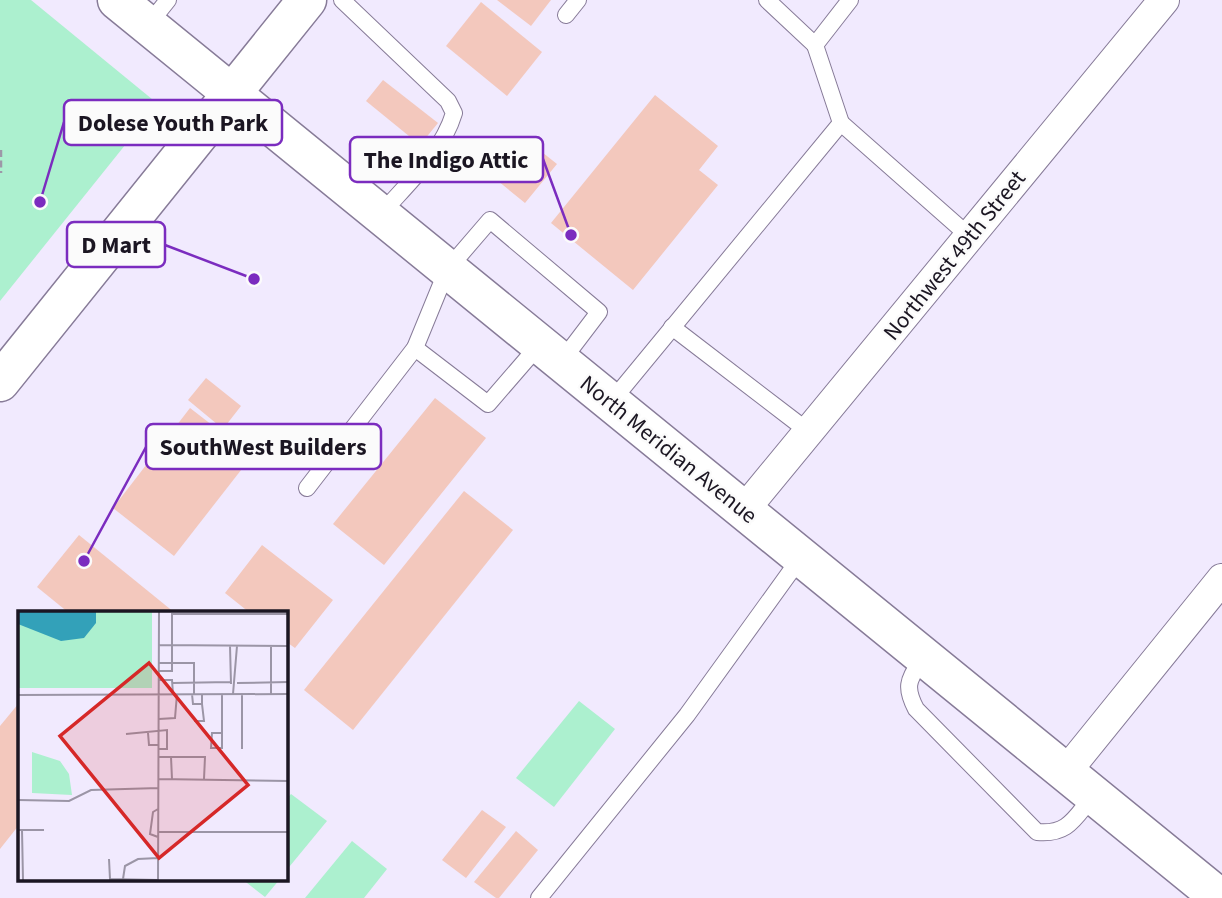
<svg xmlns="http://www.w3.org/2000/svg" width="1222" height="898" font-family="'Source Sans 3',sans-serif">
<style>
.green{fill:#acf0cf}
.building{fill:#f3c8bd}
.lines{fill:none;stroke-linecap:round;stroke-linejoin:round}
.service-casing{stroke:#877b98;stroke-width:18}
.minor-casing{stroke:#877b98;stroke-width:32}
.secondary-casing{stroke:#877b98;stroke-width:41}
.path{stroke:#9d97a8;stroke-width:4.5;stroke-dasharray:7 3.5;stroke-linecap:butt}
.service{stroke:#fff;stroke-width:16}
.minor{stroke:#fff;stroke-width:30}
.secondary{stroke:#fff;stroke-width:38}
.labels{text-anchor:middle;stroke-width:5;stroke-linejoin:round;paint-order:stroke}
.street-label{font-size:23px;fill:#1b1622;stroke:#fbfbfb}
.inset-road{fill:none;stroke:#9b95a6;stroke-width:2}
.view{fill:#d62828;fill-opacity:0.15;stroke:#d62828;stroke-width:3.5}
.inset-edge{fill:none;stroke:#1b1622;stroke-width:3.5}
.leader{fill:none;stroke:#7b2cbf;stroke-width:2.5}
.callout-dot{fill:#7b2cbf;stroke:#fbfbfb;stroke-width:2.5}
.callout{fill:#fbfbfb;stroke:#7b2cbf;stroke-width:2.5}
.callout-label{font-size:24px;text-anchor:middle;font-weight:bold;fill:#1b1622}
</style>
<rect width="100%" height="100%" fill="#f1eafe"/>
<g class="green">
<path d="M0,0H31L158,104L0,301Z"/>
<path d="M579,701L615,729L554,807L516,778Z"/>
<path d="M291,794L327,821L285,872V801Z"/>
<path d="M352,841L387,869L364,898H305Z"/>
<path d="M242,879H280L265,897Z"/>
</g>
<g class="building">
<path d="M497,0H551L531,26Z"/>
<path d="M481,2L542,52L507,96L446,46Z"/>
<path d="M383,80L438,123L420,145L366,101Z"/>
<path d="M655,95L718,146L699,170L718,185L633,290L551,223Z"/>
<path d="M528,141L557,164L525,203L487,172L511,143L520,150Z"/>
<path d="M206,378L241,406L223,429L188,400Z"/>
<path d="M435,398L486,438L384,565L333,524Z"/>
<path d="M190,408L252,456L174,556L113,508Z"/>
<path d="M464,491L513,530L353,730L304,690Z"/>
<path d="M79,535L175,613H69L37,587Z"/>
<path d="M262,545L333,600L295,648L285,641V613H250L225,593Z"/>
<path d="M19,703V825L0,849V726Z"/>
<path d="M482,810L506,827L466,878L442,860Z"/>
<path d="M516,831L538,850L499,898H496L474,882Z"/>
</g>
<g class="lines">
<defs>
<g id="service">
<path d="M342,0L448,101L454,113C442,153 407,184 380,215"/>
<path d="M767,0L815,45L850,0"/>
<path d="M566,15L578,0"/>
<path d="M148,25L168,0"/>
<path d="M815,45L841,123"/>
<path d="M672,327L809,432"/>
<path d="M415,348L488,404L539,345"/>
<path d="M611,402L841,123L969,236"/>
<path d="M307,488L415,348L447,270L490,220L599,312L561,362"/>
<path d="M923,657C910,679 903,684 916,709L1037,832C1069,835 1075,817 1093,796"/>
<path d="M539,898L687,715L801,557"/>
</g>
<g id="minor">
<path d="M744,510L1164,0"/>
<path d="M1065,773L1222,579"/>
</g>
<g id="secondary">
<path d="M117,0L1220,898"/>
<path d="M0,382L307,0"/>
</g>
</defs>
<use href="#service" class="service-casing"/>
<use href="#minor" class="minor-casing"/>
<use href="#secondary" class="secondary-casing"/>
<path class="path" d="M0,150V173"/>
<use href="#service" class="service"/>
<use href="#minor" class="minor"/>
<use href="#secondary" class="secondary"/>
</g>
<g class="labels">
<g class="street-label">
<text transform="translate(954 255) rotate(-51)" y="8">Northwest 49th Street</text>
<text transform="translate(669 449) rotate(39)" y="8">North Meridian Avenue</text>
</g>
</g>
<g transform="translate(18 611)">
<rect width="270" height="270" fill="#f1eafe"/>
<path d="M0,0H134V77H0ZM14,141L42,150L51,163L54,184L14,182Z" fill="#acf0cf"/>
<path d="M0,0H78V12L66,27L43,30L0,13Z" fill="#33a1b9"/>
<path class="inset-road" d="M141,34L270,35M212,35L213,73M141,52H176V83M141,60H154V3H270M141,69H154L155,83M155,72L212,71M219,72L270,71M174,83L175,93H184V83M204,83V137H193L194,122H204M215,83L219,35M253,83V35M0,84L270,83M141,108L157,107L159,83M176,110H186L184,93M130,122L131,134H141M108,123L149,119V138H141M224,138V83M141,146H187L186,168M153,146L154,168M141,168L270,170M0,189L51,190L73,179L141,177M0,219H26M4,219L5,269M140,221H270M140,226L132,223L135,201L140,198M91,248L92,268L140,269M105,268L107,255L120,248L140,247M140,269L141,0"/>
<path class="view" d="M131,52L230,174L141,247L42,125Z"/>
<rect width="270" height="270" class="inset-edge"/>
</g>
<path class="leader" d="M40 202L64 122M571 235L543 159M254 279L165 245M84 561L146 447"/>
<g class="callout-dot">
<circle cx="40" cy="202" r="7"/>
<circle cx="571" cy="235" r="7"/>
<circle cx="254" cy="279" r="7"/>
<circle cx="84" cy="561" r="7"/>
</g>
<g class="callout">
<rect x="64" y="100" width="218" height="45" rx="7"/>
<rect x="350" y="137" width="193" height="45" rx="7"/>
<rect x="67" y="222" width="98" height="45" rx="7"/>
<rect x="146" y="424" width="235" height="45" rx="7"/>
</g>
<g class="callout-label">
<text x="173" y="131">Dolese Youth Park</text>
<text x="446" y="168">The Indigo Attic</text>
<text x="116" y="253">D Mart</text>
<text x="263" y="455">SouthWest Builders</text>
</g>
</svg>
